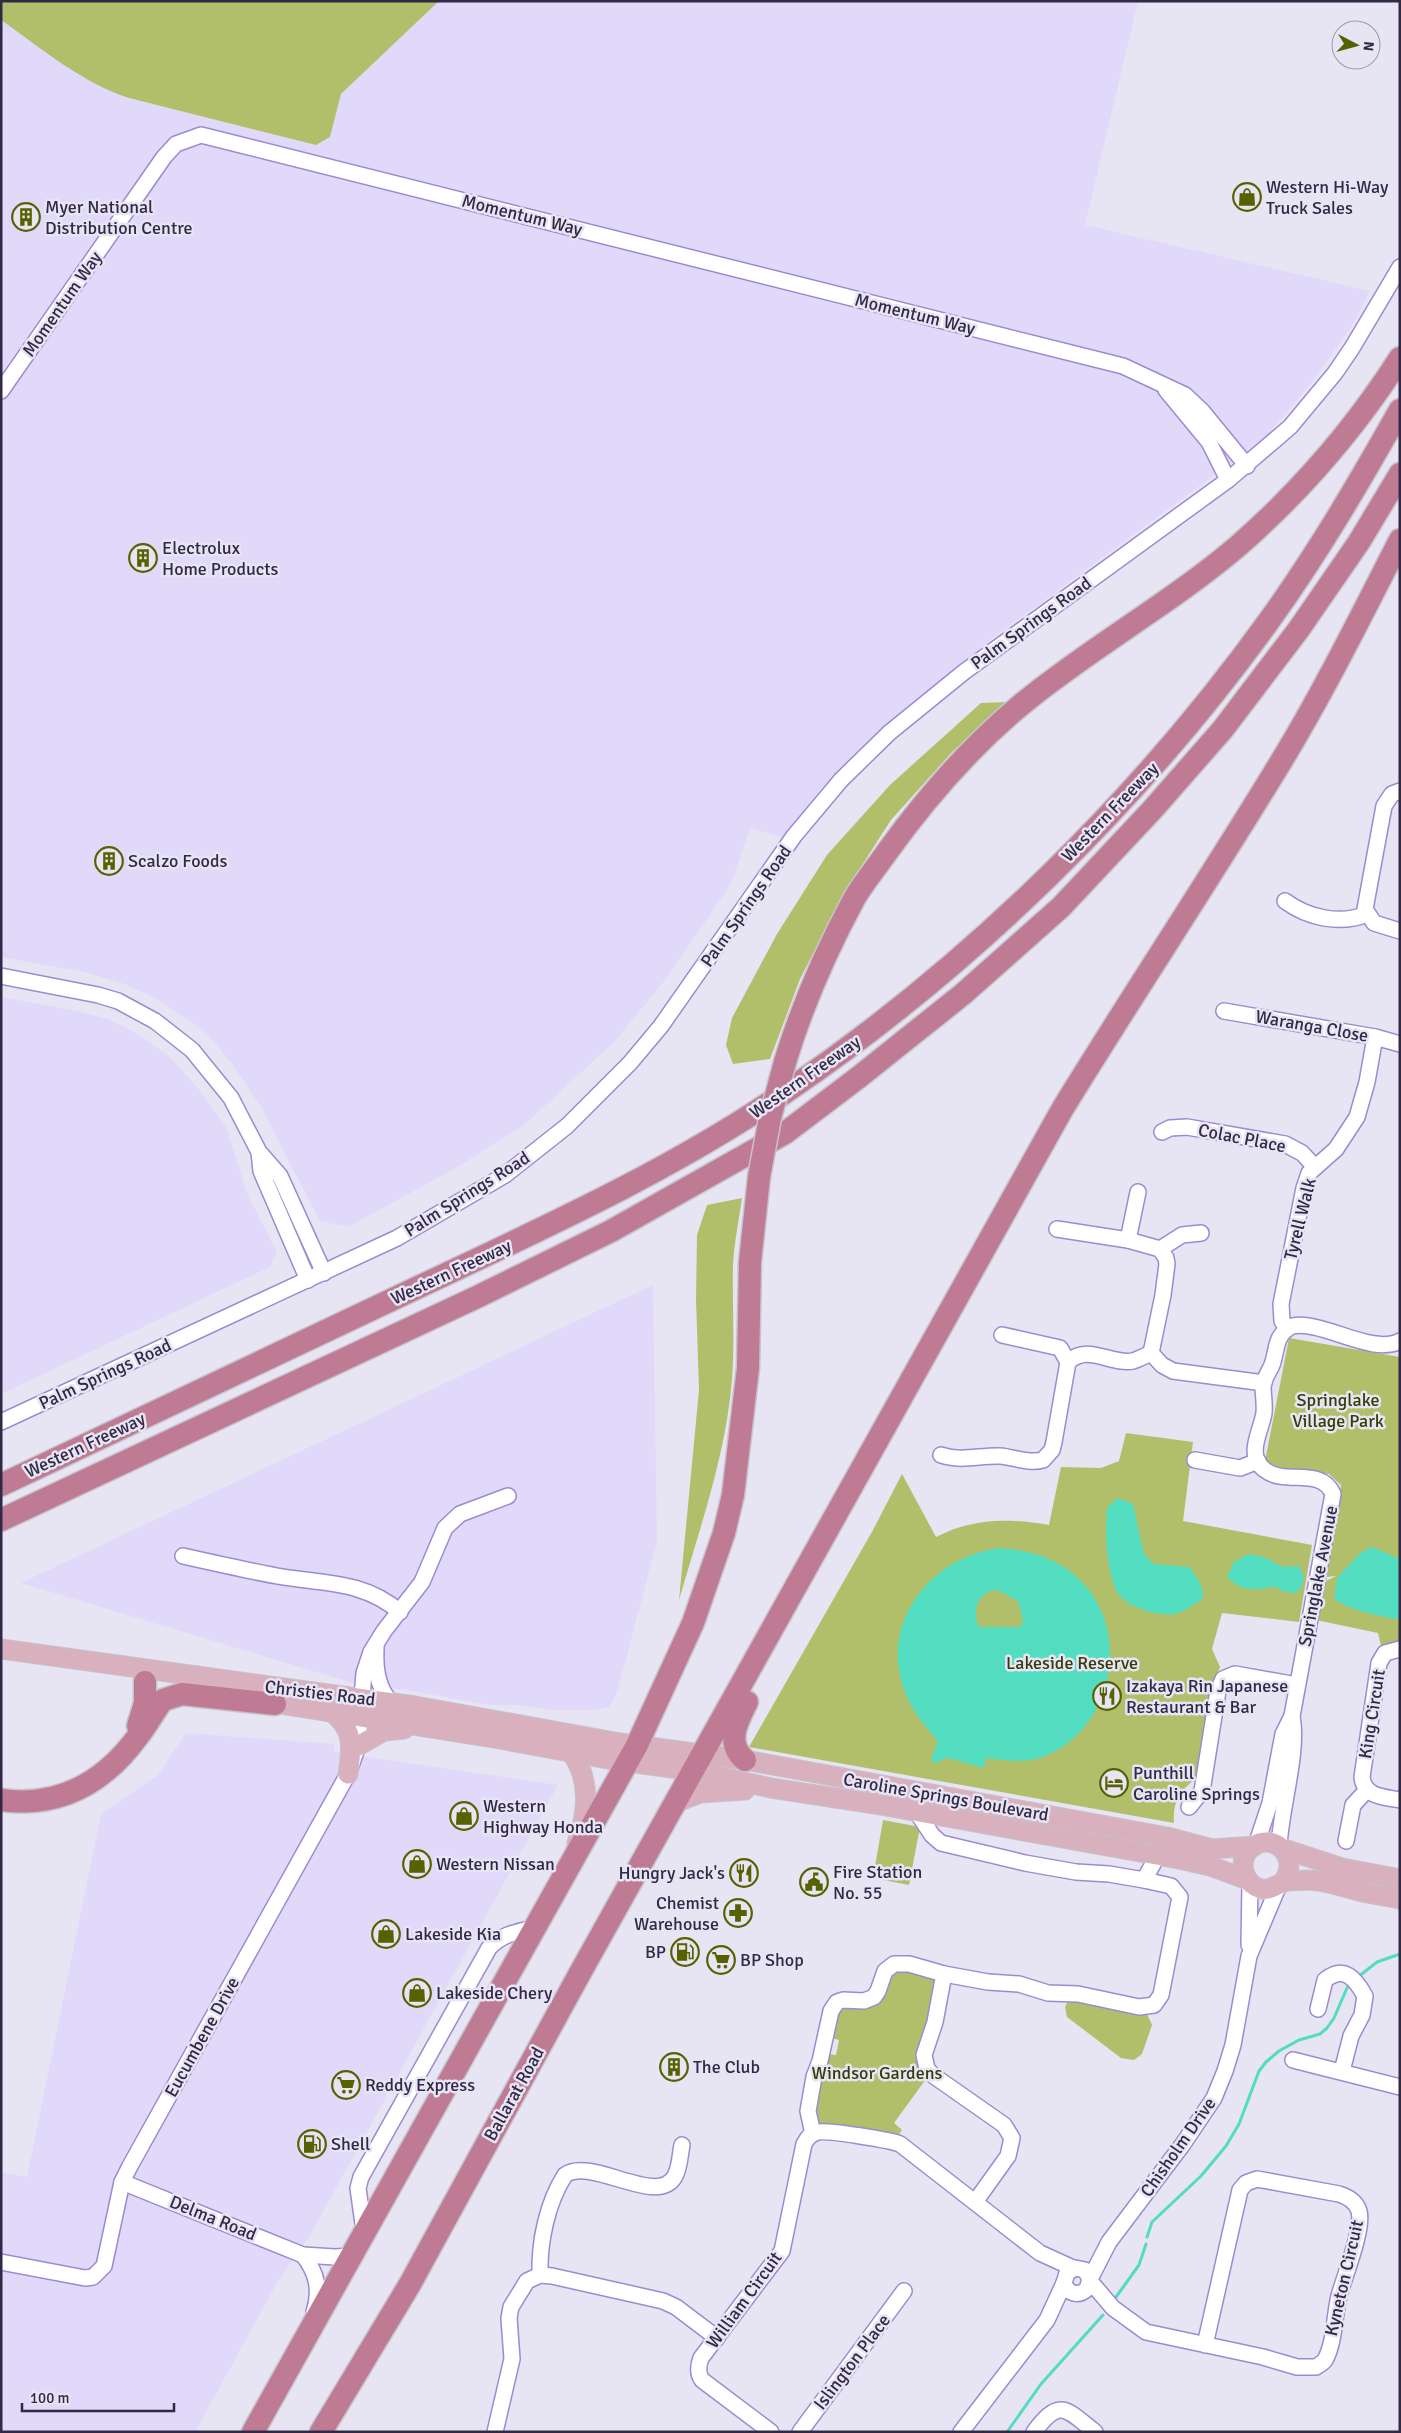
<svg xmlns="http://www.w3.org/2000/svg" width="1401" height="2433" font-family="Signika,sans-serif">
<style>
.built{fill:#e1d9fa}
.green{fill:#b1bf6b}
.water{fill:#52dcc0;fill-rule:evenodd}
.lines{fill:none;stroke-linecap:round;stroke-linejoin:round}
.stream{stroke:#52dcc0;stroke-width:3}
.minor-casing{stroke:#9e8ad0;stroke-width:18}
.major-casing{stroke:#c6c3cb;stroke-width:21}
.highway-casing{stroke:#c6c3cb;stroke-width:25}
.minor{stroke:#fff;stroke-width:15}
.major{stroke:#d9b0be;stroke-width:19}
.highway{stroke:#bf7b93;stroke-width:22}
.highway-bridge-casing{stroke:#c6c3cb;stroke-width:25;stroke-linecap:butt}
.highway-bridge{stroke:#bf7b93;stroke-width:22}
.labels{text-anchor:middle;stroke-width:5;stroke-linejoin:round;paint-order:stroke}
.poi-label{font-size:18px;fill:#322946;stroke:#e7e4f3;text-anchor:start}
.street-label{font-size:18px;fill:#322946;stroke:#e7e4f3}
.park-label{font-size:18px;fill:#353c04;stroke:#e7e4f3}
</style>
<rect width="100%" height="100%" fill="#e7e4f3"/>
<g class="built">
<path d="M438,1H1138L1085,225L1370,291L1352,326L1309,386L1265,438L989,641L877,731L819,791L783,837L750,828L731,884L665,980L615,1041L524,1125L454,1169L348,1227L320,1221L261,1107L233,1065L213,1041L197,1026L155,998L125,984L84,972L1,957V20L83,77L129,98L316,145L330,137L341,94Z"/>
<path d="M1,997L77,1011L108,1019L138,1034L171,1058L201,1092L226,1127L248,1196L277,1252L270,1267L1,1394Z"/>
<path d="M653,1285L657,1541L617,1693L609,1707L596,1710H551L519,1705H489L406,1690L356,1684L21,1583Z"/>
<path d="M186,1733L334,1744V1752L558,1785L309,2237L278,2281L195,2432H1V2172L27,2177L101,1814L158,1775Z"/>
</g>
<g class="green">
<path d="M1,1H439L341,94L330,137L316,145L129,98C82,83 41,48 1,20Z"/>
<path d="M1008,702L953,751L891,820L844,893L800,979L770,1059L733,1064L726,1045L732,1018L777,934L827,855L890,785L981,703Z"/>
<path d="M742,1198C739,1220 734,1243 733,1266C732,1303 735,1341 732,1379C726,1455 700,1527 679,1600L699,1390L696,1299L697,1235L707,1205Z"/>
<path d="M1289,1338L1400,1357V1644L1381,1646L1378,1633L1316,1620L1322,1583L1336,1576L1327,1577L1341,1485L1329,1474L1277,1467L1265,1461Z"/>
<path d="M1126,1433L1193,1442L1183,1521L1312,1545L1299,1622L1222,1613L1212,1649L1220,1667L1213,1686L1196,1779C1180,1789 1172,1804 1174,1823L749,1747L873,1530L902,1474L936,1537C973,1518 1008,1518 1049,1525L1061,1467L1101,1468L1119,1461Z"/>
<path d="M883,1820L920,1827L909,1885L873,1878Z"/>
<path d="M905,1970L932,1978L936,1984L926,2079L894,2123L902,2130L897,2137L818,2124C812,2099 820,2078 828,2054L836,2055L839,2040L831,2038L835,2018L845,2007C860,2008 878,2011 885,1994C888,1987 888,1980 892,1974Z"/>
<path d="M1068,2001H1076L1147,2014L1152,2025L1142,2054L1134,2060L1121,2058L1067,2017L1065,2007Z"/>
</g>
<g class="water">
<path d="M1117,1498L1133,1504L1144,1554L1154,1564L1189,1567C1197,1577 1205,1587 1202,1600C1194,1604 1184,1612 1175,1614C1158,1617 1121,1606 1115,1588C1106,1564 1105,1533 1107,1508Z"/>
<path d="M1372,1547L1400,1559V1620C1377,1615 1354,1612 1334,1599L1337,1578L1360,1553Z"/>
<path d="M1000,1548C1025,1550 1047,1555 1068,1570C1135,1618 1119,1727 1043,1757C1025,1764 1004,1760 986,1758L984,1768L948,1758L934,1763L931,1760L938,1741C923,1724 910,1708 903,1687C881,1619 933,1556 1000,1548ZM997,1590L1018,1601L1023,1621L1020,1627H979C971,1612 978,1591 997,1590Z"/>
<path d="M1249,1554L1264,1557L1283,1567L1299,1566L1304,1577L1302,1586L1296,1593L1282,1591L1277,1587C1255,1589 1244,1594 1227,1577L1234,1562Z"/>
</g>
<g class="lines">
<g class="stream">
<path d="M1358,1977L1377,1962L1400,1954"/>
<path d="M1147,2237L1152,2222L1201,2176L1226,2146L1239,2124L1259,2071L1266,2062L1279,2051L1299,2040L1320,2034L1327,2028L1334,2018L1347,1988L1351,1983"/>
<path d="M1116,2297L1139,2265L1146,2244"/>
<path d="M1007,2432L1041,2384L1103,2315"/>
</g>
<defs>
<g id="minor">
<path d="M1166,390L1209,442L1228,480"/>
<path d="M1,391L164,157L176,144L201,135L1123,366L1185,395L1202,411L1247,466"/>
<path d="M1400,791L1392,794L1384,806L1365,909L1374,923L1400,931"/>
<path d="M1285,901C1308,918 1340,925 1367,914"/>
<path d="M1,976L98,995L118,1001L155,1021L192,1050L231,1098L259,1152L280,1176L324,1273"/>
<path d="M1224,1011L1375,1037L1400,1044"/>
<path d="M1162,1132L1170,1128L1187,1127L1285,1144L1302,1153L1315,1167"/>
<path d="M259,1152L261,1171L308,1280"/>
<path d="M1057,1229L1128,1240L1160,1249L1166,1258L1167,1264L1163,1295L1151,1353"/>
<path d="M1128,1240L1138,1192"/>
<path d="M1160,1249L1182,1235L1201,1233"/>
<path d="M1287,1329L1282,1321L1281,1304L1304,1188L1309,1173L1336,1149L1357,1117L1367,1082L1375,1037"/>
<path d="M1002,1335L1060,1348L1068,1362"/>
<path d="M1,1422L397,1238L505,1175L567,1126L630,1063L661,1026L794,836L841,780L889,733L964,672L1228,480L1290,427L1335,373L1352,348L1400,267"/>
<path d="M941,1455C962,1462 980,1455 1000,1456C1014,1457 1028,1464 1043,1460L1052,1450L1054,1442L1068,1362C1088,1343 1110,1365 1133,1361C1139,1359 1145,1356 1151,1353L1162,1365L1173,1371L1264,1383"/>
<path d="M1195,1460L1240,1468L1258,1461"/>
<path d="M183,1556C214,1563 245,1570 277,1576C322,1584 363,1580 400,1612"/>
<path d="M376,1648C375,1667 377,1689 392,1703"/>
<path d="M1400,1649L1385,1653L1379,1663L1362,1777C1364,1797 1384,1797 1400,1800"/>
<path d="M362,1698L364,1673L371,1652L384,1631L422,1582L445,1528L460,1514L508,1496"/>
<path d="M1189,1807L1202,1791L1218,1691L1223,1679L1235,1674L1297,1685"/>
<path d="M916,1811L932,1835L941,1843L1025,1863L1076,1872L1109,1874L1144,1880L1158,1855"/>
<path d="M1346,1841L1353,1805L1367,1790"/>
<path d="M1256,1845L1270,1803L1283,1734L1292,1716"/>
<path d="M1279,1846C1281,1807 1299,1751 1292,1716L1333,1494C1321,1466 1285,1486 1265,1470C1245,1455 1261,1432 1264,1413C1265,1404 1263,1395 1263,1386C1264,1378 1269,1372 1272,1365C1278,1348 1274,1336 1292,1326C1323,1320 1372,1356 1400,1341"/>
<path d="M1249,1945L1250,1883"/>
<path d="M944,1974L935,2022L924,2055L927,2069L934,2076L1004,2125L1012,2138L1008,2156L975,2202"/>
<path d="M1318,2009L1325,1980C1344,1965 1355,1978 1365,1996L1362,2015L1351,2036L1342,2071"/>
<path d="M1293,2060L1400,2087"/>
<path d="M813,2134L808,2111L814,2077L820,2061L831,2011L837,2002L843,2000L864,2001L874,1997L878,1991L885,1971L894,1964H909L944,1974L988,1982L1019,1984L1048,1993L1078,1994L1139,2007L1154,2005L1161,1995L1180,1897L1171,1886L1144,1880"/>
<path d="M122,2182L303,2255L335,2257L350,2256"/>
<path d="M364,2231L358,2188L361,2177L489,1948C502,1934 516,1932 534,1928"/>
<path d="M303,2255C317,2273 321,2290 314,2312"/>
<path d="M1,2262L85,2278L93,2277L104,2266L122,2182L130,2166L348,1774L358,1746L360,1716"/>
<path d="M540,2275C539,2242 547,2203 565,2175C591,2156 658,2208 675,2176C680,2167 680,2154 682,2145"/>
<path d="M1090,2279L1085,2270L1075,2268L1067,2273L1064,2283C1068,2294 1078,2297 1087,2289L1090,2279L1109,2242L1183,2144L1214,2098L1225,2071L1233,2045L1249,1956L1279,1885"/>
<path d="M1090,2281L1113,2308L1146,2332L1263,2357L1297,2367H1316C1319,2365 1323,2363 1325,2360C1335,2342 1334,2316 1339,2296C1344,2277 1364,2229 1359,2211C1356,2201 1348,2197 1339,2194L1257,2179L1246,2183L1240,2190L1205,2345"/>
<path d="M495,2432L512,2359L509,2318L511,2307L527,2281L540,2275L552,2276L663,2301L676,2307L717,2338"/>
<path d="M771,2432L702,2380C697,2373 698,2366 701,2358L782,2251L804,2144C807,2138 812,2133 818,2132C828,2130 890,2140 900,2144L1040,2253L1073,2268"/>
<path d="M800,2432L904,2291"/>
<path d="M961,2432L1047,2320L1064,2283"/>
<path d="M1034,2432C1060,2397 1066,2409 1095,2432"/>
</g>
<g id="major">
<path d="M1,1649L415,1706L620,1743L745,1760L1167,1837L1212,1849L1254,1846"/>
<path d="M261,1701L500,1739L613,1760L694,1771L771,1788L875,1804L1179,1859L1210,1866L1248,1880"/>
<path d="M331,1711C355,1730 352,1747 348,1774"/>
<path d="M358,1746L384,1731L404,1729"/>
<path d="M570,1751C591,1778 588,1812 577,1843"/>
<path d="M677,1802L700,1793L745,1790"/>
<path d="M1281,1848L1342,1868L1400,1879"/>
<path d="M1283,1882C1303,1855 1268,1827 1248,1851C1239,1862 1243,1880 1256,1887C1267,1893 1274,1886 1284,1882C1290,1880 1300,1881 1307,1880C1323,1880 1339,1886 1355,1890C1370,1894 1385,1896 1400,1899"/>
</g>
<g id="highway">
<path d="M785,1062C802,1006 826,951 854,899C863,883 876,868 887,852C926,798 970,747 1022,704C1091,647 1170,604 1238,546C1302,490 1354,430 1400,358"/>
<path d="M1,1485C143,1417 285,1350 427,1283C550,1225 675,1168 787,1091C972,965 1141,799 1271,618C1319,551 1360,481 1400,410"/>
<path d="M1,1520L477,1297L611,1231L785,1133L859,1077L963,994L1061,907L1153,809L1223,729L1299,629L1359,542L1400,474"/>
<path d="M138,1726L145,1703V1682"/>
<path d="M745,1760C725,1743 737,1722 747,1702"/>
<path d="M1,1800C60,1808 105,1782 139,1735C148,1724 154,1711 163,1700L182,1694L275,1704"/>
<path d="M253,2432L637,1745L693,1623L724,1533L733,1495L748,1368L750,1262L759,1177"/>
<path d="M321,2432L410,2284L580,1973L1063,1108C1135,991 1211,877 1282,760C1325,689 1362,614 1400,540"/>
</g>
</defs>
<use href="#minor" class="minor-casing"/>
<use href="#major" class="major-casing"/>
<use href="#highway" class="highway-casing"/>
<use href="#minor" class="minor"/>
<use href="#major" class="major"/>
<use href="#highway" class="highway"/>
<defs>
<path id="highway-bridge" d="M759,1177L770,1118L785,1062"/>
</defs>
<use href="#highway-bridge" class="highway-bridge-casing"/>
<use href="#highway-bridge" class="highway-bridge"/>
</g>
<defs>
<symbol id="shop-ring" viewBox="-11 -11 22 22"><circle r="9.5" fill="#e7e4f3" stroke="#566100" stroke-width="1.5"/><path d="M-5-2.5h2.3a2.7 3.5 0 0 1 5.4 0H5L5.5 6h-11ZM-1.5-2.5h3a1.5 2.3 0 0 0-3 0Z" fill="#566100"/></symbol>
<symbol id="building-ring" viewBox="-11 -11 22 22"><circle r="9.5" fill="#e7e4f3" stroke="#566100" stroke-width="1.5"/><path d="M-4-6H4V6H1V3H-1V6H-4ZM-2.5-4.3h1.7v1.8h-1.7ZM.8-4.3h1.7v1.8H.8ZM-2.5-1h1.7V.8h-1.7ZM.8-1h1.7V.8H.8Z" fill="#566100"/></symbol>
<symbol id="restaurant-ring" viewBox="-11 -11 22 22"><circle r="9.5" fill="#e7e4f3" stroke="#566100" stroke-width="1.5"/><path d="M-5-6h1v4h1v-4h1v4h1v-4h1v5L-1.5 .5V6h-2V.5L-5-1ZM5-6V6H3V1.5H1.5Q1.5-4 5-6Z" fill="#566100"/></symbol>
<symbol id="hotel-ring" viewBox="-11 -11 22 22"><circle r="9.5" fill="#e7e4f3" stroke="#566100" stroke-width="1.5"/><path d="M-6-4.5h1.5V1H6V5H4.5V3h-9V5H-6ZM-4 0a1.8 1.8 0 1 1 3.6 0ZM.5 0V-2.5h3Q6-2.5 6 0Z" fill="#566100"/></symbol>
<symbol id="civic-ring" viewBox="-11 -11 22 22"><circle r="9.5" fill="#e7e4f3" stroke="#566100" stroke-width="1.5"/><path d="M-.6-6.5H3V-4.5H.6V-3L4-1V1h2V6H-6V1h2V-1L-.6-3ZM-1.2 2.5V6h2.4V2.5Z" fill="#566100"/></symbol>
<symbol id="pharmacy-ring" viewBox="-11 -11 22 22"><circle r="9.5" fill="#e7e4f3" stroke="#566100" stroke-width="1.5"/><path d="M-2-6h4v4h4v4h-4v4h-4v-4h-4v-4h4Z" fill="#566100"/></symbol>
<symbol id="fuel-ring" viewBox="-11 -11 22 22"><circle r="9.5" fill="#e7e4f3" stroke="#566100" stroke-width="1.5"/><path d="M-5.5-6h7V0h2V4h1.3V-2.5L3-4.5l.8-.8L6-3V5H2.5V1h-1V6h-7ZM-4.2-4.7v3.2H.2V-4.7Z" fill="#566100"/></symbol>
<symbol id="supermarket-ring" viewBox="-11 -11 22 22"><circle r="9.5" fill="#e7e4f3" stroke="#566100" stroke-width="1.5"/><path d="M-6-5.5h2.5l.6 2H6L4.5 2H-2.5L-4.4-4H-6ZM-1.5 3.2a1.3 1.3 0 1 0 .1 0ZM3 3.2a1.3 1.3 0 1 0 .1 0Z" fill="#566100"/></symbol>
</defs>
<g fill-rule="evenodd">
<use href="#shop-ring" x="1231" y="181" width="32" height="32"/>
<use href="#building-ring" x="10" y="201" width="32" height="32"/>
<use href="#building-ring" x="127" y="542" width="32" height="32"/>
<use href="#building-ring" x="93" y="845" width="32" height="32"/>
<use href="#restaurant-ring" x="1091" y="1680" width="32" height="32"/>
<use href="#hotel-ring" x="1098" y="1767" width="32" height="32"/>
<use href="#shop-ring" x="448" y="1800" width="32" height="32"/>
<use href="#shop-ring" x="401" y="1848" width="32" height="32"/>
<use href="#restaurant-ring" x="728" y="1857" width="32" height="32"/>
<use href="#civic-ring" x="798" y="1866" width="32" height="32"/>
<use href="#pharmacy-ring" x="722" y="1897" width="32" height="32"/>
<use href="#shop-ring" x="370" y="1918" width="32" height="32"/>
<use href="#fuel-ring" x="669" y="1936" width="32" height="32"/>
<use href="#supermarket-ring" x="705" y="1944" width="32" height="32"/>
<use href="#shop-ring" x="401" y="1977" width="32" height="32"/>
<use href="#building-ring" x="658" y="2051" width="32" height="32"/>
<use href="#supermarket-ring" x="330" y="2069" width="32" height="32"/>
<use href="#fuel-ring" x="296" y="2128" width="32" height="32"/>
</g>
<g class="labels">
<g class="poi-label">
<text x="1266" y="193">Western Hi-Way<tspan x="1266" dy="21">Truck Sales</tspan></text>
<text x="45" y="213">Myer National<tspan x="45" dy="21">Distribution Centre</tspan></text>
<text x="162" y="554">Electrolux<tspan x="162" dy="21">Home Products</tspan></text>
<text x="128" y="867">Scalzo Foods</text>
<text x="1126" y="1692">Izakaya Rin Japanese<tspan x="1126" dy="21">Restaurant &amp; Bar</tspan></text>
<text x="1133" y="1779">Punthill<tspan x="1133" dy="21">Caroline Springs</tspan></text>
<text x="483" y="1812">Western<tspan x="483" dy="21">Highway Honda</tspan></text>
<text x="436" y="1870">Western Nissan</text>
<text x="833" y="1878">Fire Station<tspan x="833" dy="21">No. 55</tspan></text>
<text x="725" y="1879" text-anchor="end">Hungry Jack's</text>
<text x="719" y="1909" text-anchor="end">Chemist<tspan x="719" dy="21">Warehouse</tspan></text>
<text x="405" y="1940">Lakeside Kia</text>
<text x="666" y="1958" text-anchor="end">BP</text>
<text x="740" y="1966">BP Shop</text>
<text x="436" y="1999">Lakeside Chery</text>
<text x="693" y="2073">The Club</text>
<text x="365" y="2091">Reddy Express</text>
<text x="331" y="2150">Shell</text>
</g>
<g class="street-label">
<text transform="translate(522 215) rotate(14)" y="6">Momentum Way</text>
<text transform="translate(62 304) rotate(-55)" y="6">Momentum Way</text>
<text transform="translate(915 314) rotate(14)" y="6">Momentum Way</text>
<text transform="translate(1031 623) rotate(-36)" y="6">Palm Springs Road</text>
<text transform="translate(1110 812) rotate(-46)" y="6">Western Freeway</text>
<text transform="translate(746 906) rotate(-55)" y="6">Palm Springs Road</text>
<text transform="translate(1312 1026) rotate(10)" y="6">Waranga Close</text>
<text transform="translate(805 1077) rotate(-35)" y="6">Western Freeway</text>
<text transform="translate(1242 1138) rotate(11)" y="6">Colac Place</text>
<text transform="translate(467 1194) rotate(-32)" y="6">Palm Springs Road</text>
<text transform="translate(1300 1219) rotate(-76)" y="6">Tyrell Walk</text>
<text transform="translate(451 1272) rotate(-25)" y="6">Western Freeway</text>
<text transform="translate(105 1374) rotate(-25)" y="6">Palm Springs Road</text>
<text transform="translate(85 1445) rotate(-25)" y="6">Western Freeway</text>
<text transform="translate(1318 1576) rotate(-79)" y="6">Springlake Avenue</text>
<text transform="translate(320 1693) rotate(7)" y="6">Christies Road</text>
<text transform="translate(1372 1714) rotate(-81)" y="6">King Circuit</text>
<text transform="translate(946 1797) rotate(10)" y="6">Caroline Springs Boulevard</text>
<text transform="translate(202 2037) rotate(-61)" y="6">Eucumbene Drive</text>
<text transform="translate(514 2094) rotate(-61)" y="6">Ballarat Road</text>
<text transform="translate(1178 2147) rotate(-55)" y="6">Chisholm Drive</text>
<text transform="translate(213 2218) rotate(22)" y="6">Delma Road</text>
<text transform="translate(1344 2278) rotate(-77)" y="6">Kyneton Circuit</text>
<text transform="translate(744 2300) rotate(-54)" y="6">William Circuit</text>
<text transform="translate(852 2362) rotate(-53)" y="6">Islington Place</text>
</g>
<g class="park-label">
<text x="1338" y="1406">Springlake<tspan x="1338" dy="21">Village Park</tspan></text>
<text x="1072" y="1669">Lakeside Reserve</text>
<text x="877" y="2079">Windsor Gardens</text>
</g>
</g>
<rect width="1401" height="2433" fill="none" stroke="#322946" stroke-width="5"/>
<g transform="translate(1356 45) rotate(96)"><circle r="24" fill="#e7e4f3" stroke="#9f99ae"/>
<path d="M0-4L9 19L0 12L-9 19Z" fill="#566100"/>
<text y="-8" font-size="14" font-weight="bold" text-anchor="middle" fill="#322946">N</text>
</g>
<path d="M22 2403v8h152v-8" fill="none" stroke="#322946" stroke-width="2.5"/>
<text x="30" y="2403" font-size="15" fill="#322946" stroke="#e7e4f3" stroke-width="4" paint-order="stroke">100 m</text>
</svg>
